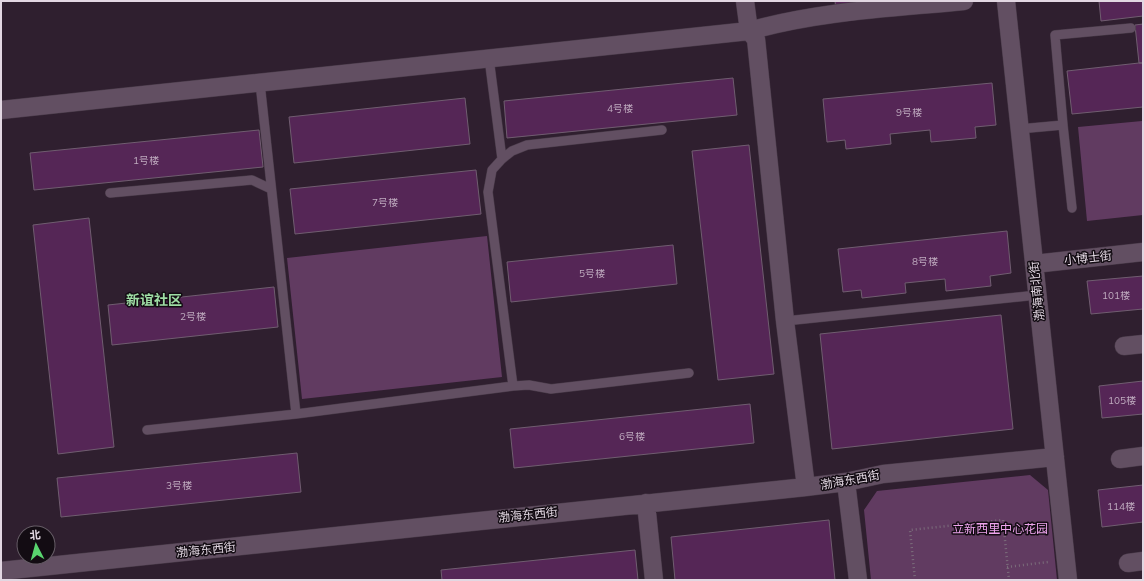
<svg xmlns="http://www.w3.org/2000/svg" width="1144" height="581" font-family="Mulish,'Noto Sans SC',sans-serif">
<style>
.green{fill:#613b61}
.building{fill:#552656;stroke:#705d70}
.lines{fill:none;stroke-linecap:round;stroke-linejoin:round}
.service-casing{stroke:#483a48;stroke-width:10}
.minor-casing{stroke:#483a48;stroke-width:19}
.path{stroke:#7b6d7b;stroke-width:2.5;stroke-dasharray:1 3;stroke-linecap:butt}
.service{stroke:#624f62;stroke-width:9}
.minor{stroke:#624f62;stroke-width:18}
.labels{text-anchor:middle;stroke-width:3;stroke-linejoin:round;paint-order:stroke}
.number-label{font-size:10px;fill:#bfabbf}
.street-label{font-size:12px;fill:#e2d7e2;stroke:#130c13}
.park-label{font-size:12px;fill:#eea4ed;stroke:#130c13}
.quarter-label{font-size:14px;font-weight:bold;fill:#9edca4;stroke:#130c13}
</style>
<rect width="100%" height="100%" fill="#2f1f2f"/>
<path class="green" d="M1142,121L1143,132V215L1087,221L1078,127Z
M487,236L502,377L302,399L287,258Z
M1030,475L1048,490L1057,580H871L864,510L877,491Z"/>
<path class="building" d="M835,1H880L836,10Z
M1099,1H1143V16L1101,21Z
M1143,24V63H1139L1135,25Z
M1139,63H1143V107L1072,114L1067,71Z
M733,78L737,115L507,138L504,101Z
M992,83L996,125L975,127L976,138L931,142L930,130L890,134L891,144L846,149L845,140L827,142L823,99Z
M465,98L470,144L294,163L289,117Z
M259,130L263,167L34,190L30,153Z
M749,145L774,374L718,380L692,151Z
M476,170L481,214L295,234L290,189Z
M89,218L114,447L58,454L33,225Z
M1007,231L1011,273L990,276L991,286L946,291L945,279L905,283L906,293L862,298L861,290L843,292L838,249Z
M673,245L677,284L511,302L507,262Z
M1143,276V309L1091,314L1087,281Z
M274,287L278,327L112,345L108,305Z
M1001,315L1013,429L832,449L820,334Z
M1143,381V414L1102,418L1099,386Z
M750,404L754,443L514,468L510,429Z
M297,453L301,492L61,517L57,478Z
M1143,485V522L1102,527L1098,490Z
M829,520L835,580H675L671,537Z
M635,550L638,580H442L441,570Z"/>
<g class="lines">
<g class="service-casing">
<path id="service" d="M260,83L296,414
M1063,125L1072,208
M1019,129L1063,125L1055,35L1131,28
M502,159L512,151L527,145L662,130
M110,193L252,180L271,189
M785,321L1037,295
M513,386L529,385L551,389L689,373
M147,430L296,414L513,386L488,192L492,170L502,159L489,58"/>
</g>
<g class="minor-casing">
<path id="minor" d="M745,1L749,31L756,39L785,321L806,487
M1006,1L1068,580
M1,110L749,31C818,11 893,8 964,1
M1034,264L1143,252
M1124,346L1143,344
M1120,459L1143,456
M846,482L858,580
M646,503L654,580
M1128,563L1143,561
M1,571L806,487L846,482L883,474L1055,457"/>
</g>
<path class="path" d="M1007,567L1048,562
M915,580L910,530L1003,520L1009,580"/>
<use href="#service" class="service"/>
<use href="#minor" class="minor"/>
</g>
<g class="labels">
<g class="number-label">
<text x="620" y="112">4号楼</text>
<text x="909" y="116">9号楼</text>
<text x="146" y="164">1号楼</text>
<text x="385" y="206">7号楼</text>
<text x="925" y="265">8号楼</text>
<text x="592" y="277">5号楼</text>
<text x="1116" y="299">101楼</text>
<text x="193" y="320">2号楼</text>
<text x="1122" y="404">105楼</text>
<text x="632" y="440">6号楼</text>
<text x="179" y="489">3号楼</text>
<text x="1121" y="510">114楼</text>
</g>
<g class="street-label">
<text transform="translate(1088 258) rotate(-6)" y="4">小博士街</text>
<text transform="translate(1037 291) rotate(-96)" y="4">渤海南北街</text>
<text transform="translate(850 480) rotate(-10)" y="4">渤海东西街</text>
<text transform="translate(528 515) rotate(-6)" y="4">渤海东西街</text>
<text transform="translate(206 550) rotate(-6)" y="4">渤海东西街</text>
</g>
<g class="park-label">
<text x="1000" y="533">立新西里中心花园</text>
</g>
<g class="quarter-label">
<text x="154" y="305">新谊社区</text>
</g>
</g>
<rect width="1144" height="581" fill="none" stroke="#e2d7e2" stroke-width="4"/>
<g transform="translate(36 545) rotate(354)"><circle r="19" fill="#130c13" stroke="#665d66"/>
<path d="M0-3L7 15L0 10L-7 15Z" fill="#59d56f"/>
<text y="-6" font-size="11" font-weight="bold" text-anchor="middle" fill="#e2d7e2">北</text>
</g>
</svg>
